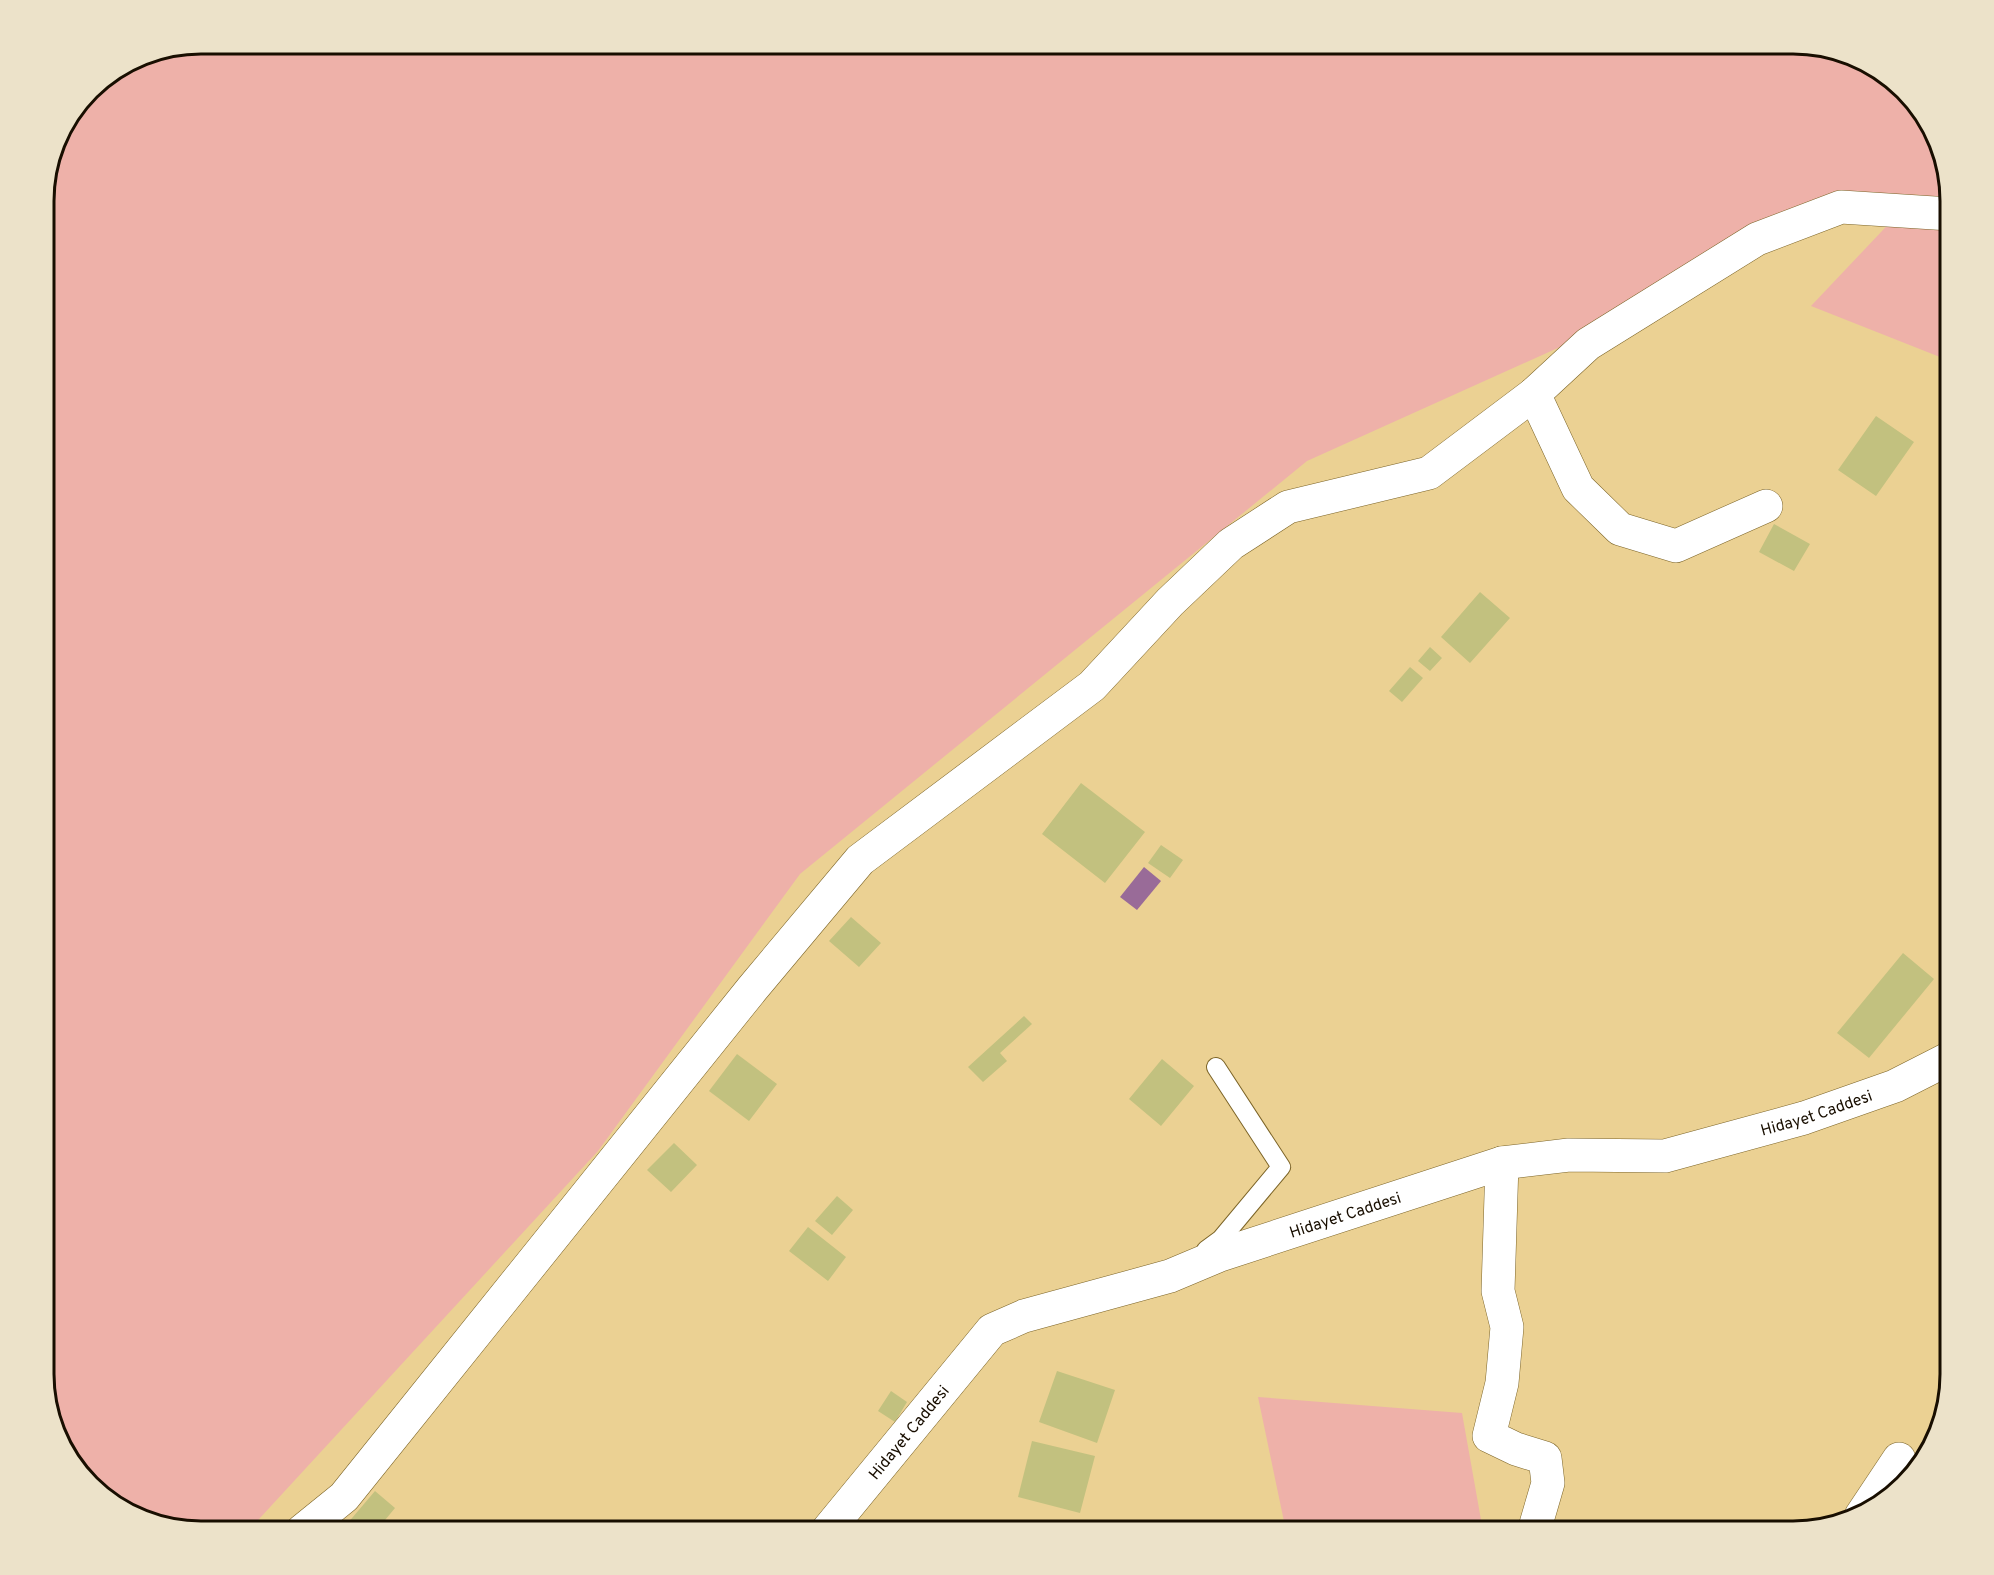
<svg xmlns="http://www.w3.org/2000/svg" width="1994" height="1575" font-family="Overpass,sans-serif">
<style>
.green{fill:#eeb1a9}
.water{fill:#996b98}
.building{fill:#c2c17f}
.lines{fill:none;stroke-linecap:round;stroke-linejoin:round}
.service-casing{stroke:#7c6427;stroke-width:20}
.minor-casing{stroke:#7c6427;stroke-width:34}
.service{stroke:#fff;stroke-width:18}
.minor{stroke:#fff;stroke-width:33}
.labels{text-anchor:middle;stroke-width:6;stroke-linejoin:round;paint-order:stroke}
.street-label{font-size:16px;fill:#180e00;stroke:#fef4db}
.rim{fill:none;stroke:#180e00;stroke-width:3}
</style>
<rect width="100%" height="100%" fill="#ebd193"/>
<path class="green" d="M201,44H1794L1844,52L1897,82L1934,131L1950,201V361L1811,306L1917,194L1752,253L1580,338L1307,461L800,874L598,1151L248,1531H200L141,1520L97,1493L60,1444L44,1384V190L60,131L97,83L141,55Z
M1258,1397L1462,1413L1483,1531H1286Z"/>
<path class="water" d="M1144,867L1161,881L1137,910L1120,897Z"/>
<path class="building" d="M1876,416L1914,442L1876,496L1838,470Z
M1774,524L1810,544L1794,571L1759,552Z
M1480,592L1510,618L1470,663L1441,637Z
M1430,647L1442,658L1430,671L1418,661Z
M1410,667L1423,678L1402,702L1389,691Z
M1081,783L1145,832L1105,883L1042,834Z
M1161,845L1183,860L1170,878L1148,863Z
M851,917L881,943L859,967L829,941Z
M1903,953L1934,979L1869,1058L1837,1033Z
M1024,1016L1032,1024L1000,1053L1007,1061L983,1082L968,1067Z
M737,1054L777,1084L749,1121L709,1091Z
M1162,1059L1194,1086L1161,1126L1129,1099Z
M674,1143L697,1165L671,1192L647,1170Z
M837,1196L853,1210L832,1235L815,1221Z
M808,1227L846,1257L828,1281L789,1251Z
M1057,1371L1115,1390L1097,1443L1039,1422Z
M891,1391L907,1402L895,1422L878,1411Z
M1032,1441L1095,1456L1080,1513L1018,1497Z
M375,1491L395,1508L376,1531H341Z"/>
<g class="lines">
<g class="service-casing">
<path id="service" d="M1206,1250L1221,1239L1281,1167L1216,1067"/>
</g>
<g class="minor-casing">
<g id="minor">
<path d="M1534,394L1578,488L1620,529L1676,546L1766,506"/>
<path d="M1502,1163L1498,1291L1507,1327L1502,1383L1489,1436L1516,1449L1545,1458L1548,1483L1534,1531"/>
<path d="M1861,1516L1899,1459"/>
<path d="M302,1531L344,1497L752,989L860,860L1092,686L1170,602L1231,544L1288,507L1429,473L1534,394L1588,344L1757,239L1841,207L1950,214"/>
<path id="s1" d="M827,1531L992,1330L1024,1316L1170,1276L1220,1255L1502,1163L1569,1155L1665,1156L1804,1118L1895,1086L1950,1058"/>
</g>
</g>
<use href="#service" class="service"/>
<use href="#minor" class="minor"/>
</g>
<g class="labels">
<g class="street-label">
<text dy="6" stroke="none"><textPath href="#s1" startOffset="1118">Hidayet Caddesi</textPath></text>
<text dy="6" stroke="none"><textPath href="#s1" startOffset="632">Hidayet Caddesi</textPath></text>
<text dy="6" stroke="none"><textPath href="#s1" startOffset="128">Hidayet Caddesi</textPath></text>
</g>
</g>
<path d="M0 0H1994V1575H0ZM201 54H1793A147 147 0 0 1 1940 201V1374A147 147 0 0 1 1793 1521H201A147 147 0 0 1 54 1374V201A147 147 0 0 1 201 54Z" fill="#ece2c9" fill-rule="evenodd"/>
<path class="rim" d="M201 54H1793A147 147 0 0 1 1940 201V1374A147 147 0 0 1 1793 1521H201A147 147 0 0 1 54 1374V201A147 147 0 0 1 201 54Z"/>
</svg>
